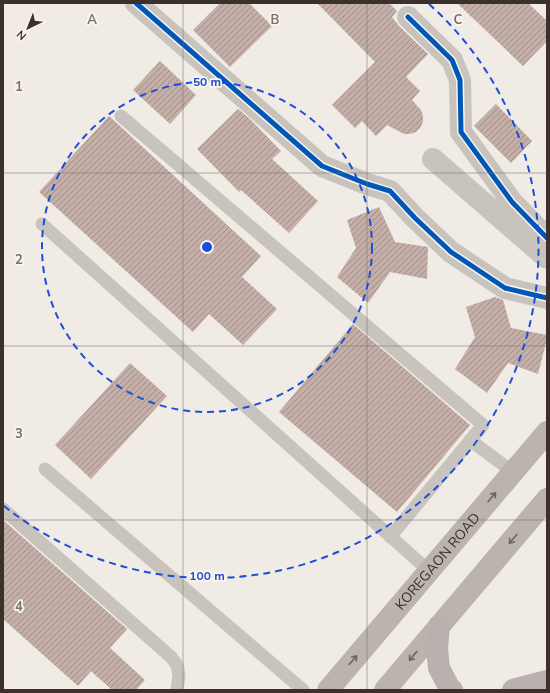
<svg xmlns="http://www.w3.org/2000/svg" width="550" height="693" font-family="'Nunito Sans',sans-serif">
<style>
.building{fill:url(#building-hatch)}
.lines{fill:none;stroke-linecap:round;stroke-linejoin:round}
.service{stroke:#c9c3be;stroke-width:13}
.minor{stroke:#c9c3be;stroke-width:22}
.secondary{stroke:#bab3ae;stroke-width:22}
.primary{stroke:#b8b1ad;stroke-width:22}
.cycleway-casing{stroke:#fbf5ee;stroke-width:8}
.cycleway{stroke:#0057b8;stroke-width:5}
.oneway{stroke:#6e645f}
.grid{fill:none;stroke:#7a716c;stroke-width:1;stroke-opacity:0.55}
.ring{fill:none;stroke:#1d4ed8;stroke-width:2;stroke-dasharray:7 5}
.labels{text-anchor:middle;stroke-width:3.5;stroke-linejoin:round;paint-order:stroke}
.street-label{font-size:14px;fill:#3b302b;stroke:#fbf5ee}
.grid-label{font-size:13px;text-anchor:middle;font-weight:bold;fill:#7a716c;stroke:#fbf5ee;stroke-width:3.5;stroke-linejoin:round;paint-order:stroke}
.centre{fill:#1d4ed8;stroke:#fbf5ee;stroke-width:2}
.ring-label{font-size:12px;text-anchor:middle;font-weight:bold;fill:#1d4ed8;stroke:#fbf5ee;stroke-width:3.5;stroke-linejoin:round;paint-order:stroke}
</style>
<defs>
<pattern id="building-hatch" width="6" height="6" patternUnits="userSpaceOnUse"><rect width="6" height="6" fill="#c3afa7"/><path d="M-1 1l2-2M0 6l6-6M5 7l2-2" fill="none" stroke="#a08f88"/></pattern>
</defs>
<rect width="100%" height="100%" fill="#f0ebe5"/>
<path class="building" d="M220,3H249L272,26L230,67L193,30Z
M317,3H389L397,11L392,17L399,26L428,54L406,77L420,91L412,100L421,110L423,116V122L420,128L416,132L410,134H404L387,125L376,136L362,121L355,128L332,105L375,62Z
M457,3H528L547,21V41L523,66Z
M160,61L196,95L170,124L133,90Z
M496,104L532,141L511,163L474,126Z
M238,109L249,118L281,151L272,159L318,201L289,233L241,190L239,192L197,149Z
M109,116L261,256L242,277L277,309L243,345L209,314L193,332L39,192Z
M379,207L395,242L428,247L427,279L390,272L368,303L337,277L356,248L347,220Z
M495,297L503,300L511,328L547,335V339L538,374L508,363L487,393L455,369L475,337L466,307Z
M353,324L470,425L397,512L279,412Z
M130,363L167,396L91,479L55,445Z
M3,520L127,629L110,648L145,680L136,690H112L91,671L78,686L3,619Z"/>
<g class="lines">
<path class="service" d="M121,116L483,425L390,537
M42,224L429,571
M470,440L513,472
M45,469L303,690
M3,509L171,657L177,665L179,675L177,690"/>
<path class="minor" d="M136,3L322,166L367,184L390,191L415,218L451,252L505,288L547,298
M408,17L452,60L460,80L461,132L512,202L547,238
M433,159L547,258"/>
<g class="secondary">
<path id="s1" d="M328,690L547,432"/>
<path d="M385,690L547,499"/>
</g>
<path class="primary" d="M439,626L437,648L439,668L449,687L452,690
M513,690L547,681"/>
<g class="cycleway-casing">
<path id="cycleway" d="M136,3L322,166L367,184L390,191L415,218L451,252L505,288L547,298
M408,17L452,60L460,80L461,132L512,202L547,238"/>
</g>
<use href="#cycleway" class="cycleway"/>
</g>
<defs><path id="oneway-shaft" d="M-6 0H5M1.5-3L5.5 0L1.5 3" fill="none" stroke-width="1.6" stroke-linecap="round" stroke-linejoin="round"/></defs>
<g class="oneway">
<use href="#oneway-shaft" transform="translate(492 497) rotate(-50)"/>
<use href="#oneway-shaft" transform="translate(513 539) rotate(130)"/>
<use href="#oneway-shaft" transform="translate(413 656) rotate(130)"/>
<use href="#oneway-shaft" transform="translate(353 660) rotate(-50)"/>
</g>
<path class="grid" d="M183,3V690M367,3V690M3,173H547M3,346H547M3,520H547"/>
<g class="ring">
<circle cx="207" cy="247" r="165"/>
<path d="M429 4A329 329 0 0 1 4 506"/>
</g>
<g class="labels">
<g class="street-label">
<text dy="5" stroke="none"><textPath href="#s1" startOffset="169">KOREGAON ROAD</textPath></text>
</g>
</g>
<g class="grid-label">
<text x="92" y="24">A</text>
<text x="275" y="24">B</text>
<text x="458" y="24">C</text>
<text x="19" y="91">1</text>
<text x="19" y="264">2</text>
<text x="19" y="438">3</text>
<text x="19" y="611">4</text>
</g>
<circle cx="207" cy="247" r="6" class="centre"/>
<g class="ring-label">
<text x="207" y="86">50 m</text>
<text x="207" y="580">100 m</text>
</g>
<rect width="550" height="693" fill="none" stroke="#3b302b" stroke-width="8"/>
<g transform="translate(28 28) rotate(223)" stroke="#fbf5ee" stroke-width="3" paint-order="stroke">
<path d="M0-3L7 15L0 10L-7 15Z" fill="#3b302b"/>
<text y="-6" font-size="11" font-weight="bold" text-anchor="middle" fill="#3b302b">N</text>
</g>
</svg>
